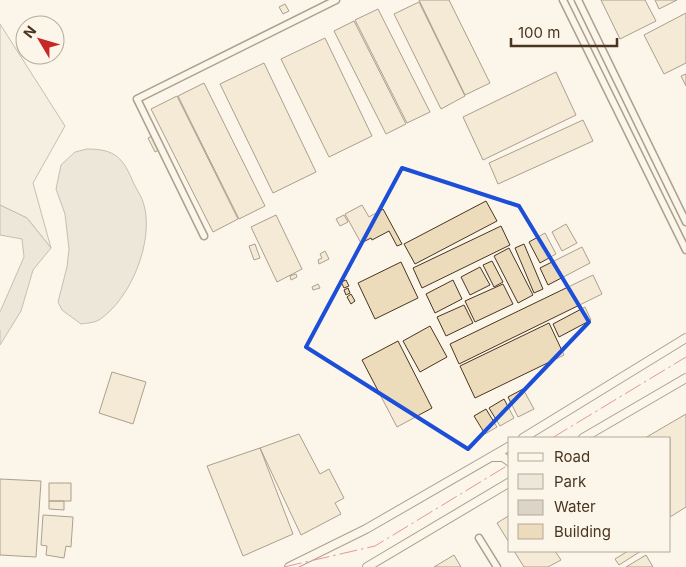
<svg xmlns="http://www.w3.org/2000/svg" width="686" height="567" font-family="Inter,sans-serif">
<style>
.green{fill:#ede6d9;stroke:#887966}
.water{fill:#dcd4c6;stroke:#887966}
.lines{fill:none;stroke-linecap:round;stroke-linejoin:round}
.river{stroke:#dcd4c6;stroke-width:12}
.building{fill:#ecdcbc;stroke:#4a3520}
.minor-casing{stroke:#4a3520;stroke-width:9}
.tertiary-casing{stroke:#4a3520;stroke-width:10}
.minor{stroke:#fbf6e9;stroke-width:6}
.tertiary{stroke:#fbf6e9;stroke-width:8}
.power{stroke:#c62828;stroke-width:1;stroke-dasharray:18 4 2.5 4;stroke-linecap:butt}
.marked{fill:none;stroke:#1d4ed8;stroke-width:4;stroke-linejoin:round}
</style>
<rect width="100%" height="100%" fill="#fbf6e9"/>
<path class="green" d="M0,24L65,126L33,183L51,248L27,218L0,205Z"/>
<path class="water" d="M87,149C116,149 123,158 134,184C137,190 142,197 144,205C154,241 131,299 99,320C94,323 86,323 81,324L62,310L58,302L67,267L69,249L65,214L56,189L61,165L75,152Z
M0,205L27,218L51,248L33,270L21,311L0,345V312L24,257L22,239L0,235Z"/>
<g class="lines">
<path class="river" d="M0,324L20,291L24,277"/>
</g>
<path class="building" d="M419,0H449L490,83L465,95Z
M601,0H645L656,21L620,39Z
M655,0H677L659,9Z
M419,2L465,96L441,109L394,14Z
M285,4L289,11L283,14L279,7Z
M378,9L430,112L407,123L355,20Z
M686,13V63L664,74L644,35Z
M354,21L406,124L386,134L334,31Z
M325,38L372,136L329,157L281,59Z
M264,63L316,172L273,193L220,84Z
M556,72L576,115L483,160L463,117Z
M686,74V86L681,76Z
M204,83L265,206L239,219L178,96Z
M177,96L238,219L213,232L151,109Z
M583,120L593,141L498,184L489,163Z
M152,136L159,150L155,152L148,138Z
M486,201L497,221L415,264L404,244Z
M362,205L369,217L383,209L402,244L397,246L389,231L372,240L371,238L361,243L345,214Z
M276,215L302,269L277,282L251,227Z
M344,215L348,222L340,226L336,219Z
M566,224L577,243L562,251L552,232Z
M501,226L510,245L422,288L413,268Z
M545,233L556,254L540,263L529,242Z
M255,244L260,258L254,260L249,246Z
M524,244L543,289L534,293L515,248Z
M582,247L590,263L548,285L540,268Z
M509,248L533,295L518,303L494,256Z
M325,251L329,259L319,264L318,260L322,258L320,254Z
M492,261L503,282L494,287L483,265Z
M401,262L418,298L375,319L358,283Z
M480,267L490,285L470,295L461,277Z
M296,274L297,277L291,280L290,276Z
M593,275L602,294L459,364L450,344Z
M346,280L349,286L344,288L341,282Z
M453,280L462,299L435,313L426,294Z
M318,284L320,288L313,290L312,287Z
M503,284L513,304L475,322L465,301Z
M348,288L350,293L346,295L344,290Z
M351,294L355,301L351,304L347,297Z
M464,305L473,323L446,336L437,317Z
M585,307L591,320L559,337L553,324Z
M549,323L564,355L475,398L460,366Z
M430,326L447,357L420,372L403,341Z
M398,341L432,408L397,427L362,360Z
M112,372L146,382L133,424L99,413Z
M523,389L534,409L518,417L508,397Z
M504,399L514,418L500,426L489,408Z
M486,409L497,427L485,434L474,416Z
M686,414V507L670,517V438H645Z
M299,434L320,474L329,469L344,498L335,503L341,514L301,535L260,448Z
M260,448L293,534L243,556L207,466Z
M0,479L41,481L36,557L0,555Z
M49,483H71V501H49Z
M49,501H64V510L49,509Z
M43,515L73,517L71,547L66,546L64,558L46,555L47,546L41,545Z
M510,515V544L497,523Z
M514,551H555L561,560L548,567H524Z
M628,551H641L619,565L615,559Z
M454,555L461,567H434Z
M646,555L653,567H626Z"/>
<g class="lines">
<g class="minor-casing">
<path id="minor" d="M563,0L686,250
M578,0L686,222
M204,236L137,99L336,0
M479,538L497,567"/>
</g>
<g class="tertiary-casing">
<path id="tertiary" d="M523,438L686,338
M583,438L686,378
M492,457H503L510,462
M289,567L366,529L510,446
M367,567L510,482"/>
</g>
<use href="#minor" class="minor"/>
<use href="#tertiary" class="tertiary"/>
<path class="power" d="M552,438L686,357
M284,567L375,546L510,464"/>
</g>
<path d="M0 0H686V567H0ZM402,168L519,206L589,322L468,449L306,347Z" fill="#fbf6e9" fill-opacity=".55" fill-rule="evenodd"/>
<path class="marked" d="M402,168L519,206L589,322L468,449L306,347Z"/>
<rect x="508" y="437" width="162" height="115" fill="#fbf6e9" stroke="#b4a999"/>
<rect x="518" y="453" width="25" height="8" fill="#fbf6e9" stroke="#b4a999"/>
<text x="554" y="462" font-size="15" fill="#4a3520">Road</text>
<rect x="518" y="474" width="25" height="15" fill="#ede6d9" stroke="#b4a999"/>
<text x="554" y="487" font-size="15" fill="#4a3520">Park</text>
<rect x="518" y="500" width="25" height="15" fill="#dcd4c6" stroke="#b4a999"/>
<text x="554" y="512" font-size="15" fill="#4a3520">Water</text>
<rect x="518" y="524" width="25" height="15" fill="#ecdcbc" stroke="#b4a999"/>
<text x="554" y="537" font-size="15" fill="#4a3520">Building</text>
<g transform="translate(40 40) rotate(308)"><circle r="24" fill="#fbf6e9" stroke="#b4a999"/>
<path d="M0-4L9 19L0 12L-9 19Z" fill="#c62828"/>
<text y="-8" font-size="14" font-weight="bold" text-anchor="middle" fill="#4a3520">N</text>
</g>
<path d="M511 38v8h106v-8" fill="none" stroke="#4a3520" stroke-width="2.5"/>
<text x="518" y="38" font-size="15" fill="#4a3520" stroke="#fbf6e9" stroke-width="4" paint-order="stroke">100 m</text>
</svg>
